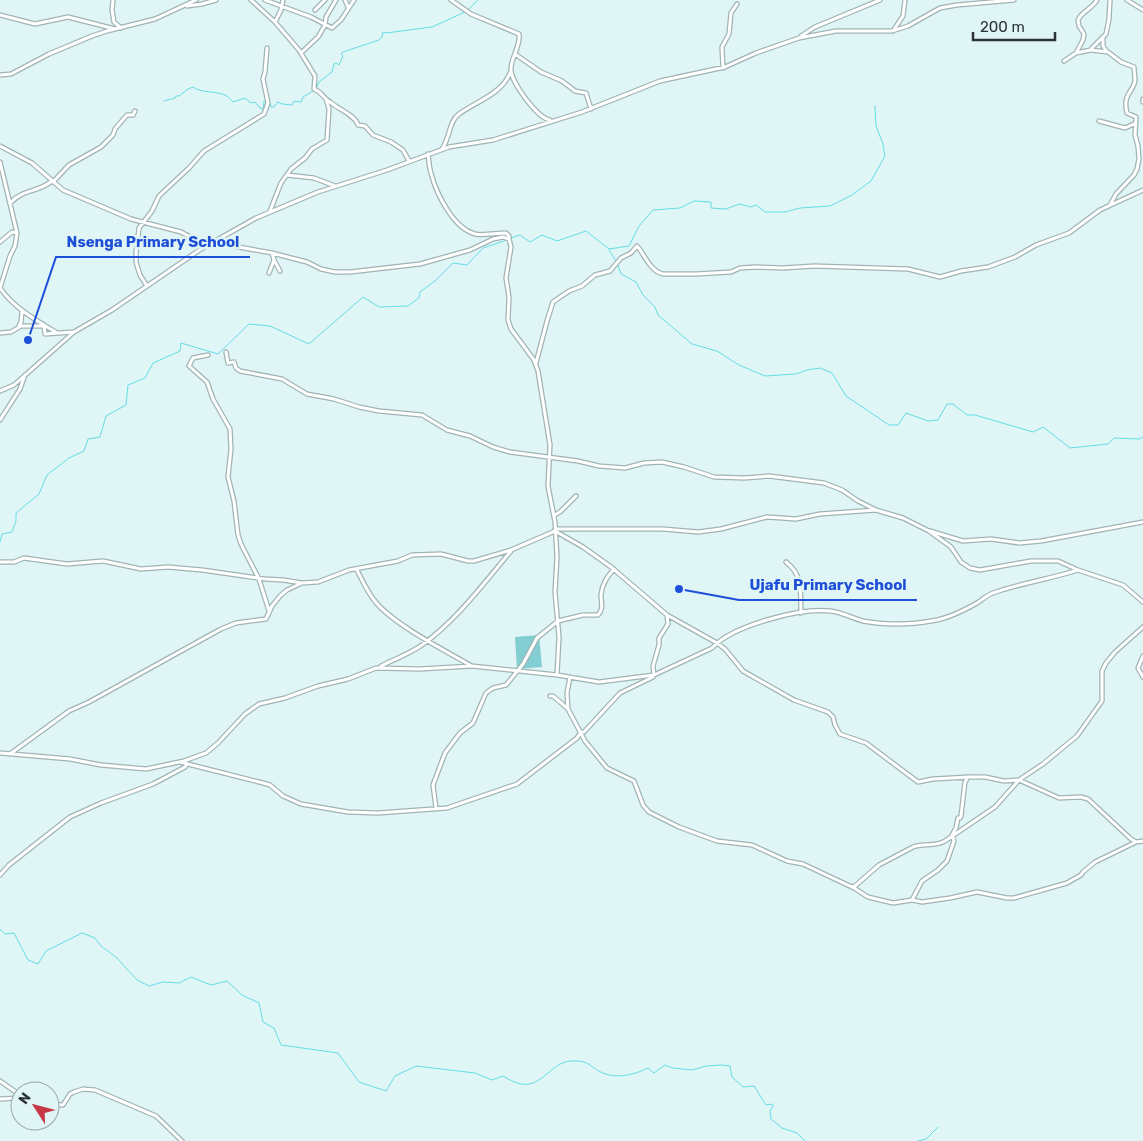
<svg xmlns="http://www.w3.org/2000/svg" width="1143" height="1141" font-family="Rubik,sans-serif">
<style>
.green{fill:#82ced2}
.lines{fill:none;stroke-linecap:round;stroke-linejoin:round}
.stream{stroke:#63dde4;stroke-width:1}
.minor-casing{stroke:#a0b4b5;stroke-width:5.5}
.minor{stroke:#fff;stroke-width:3}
.leader{fill:none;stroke:#1d4ed8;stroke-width:2}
.callout-dot{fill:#1d4ed8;stroke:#e0f5f6;stroke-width:2}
.callout-label{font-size:15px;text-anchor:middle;font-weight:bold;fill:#1d4ed8;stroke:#e0f5f6;stroke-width:5;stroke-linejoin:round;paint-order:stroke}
</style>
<rect width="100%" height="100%" fill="#e0f5f6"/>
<path class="green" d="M539,635L542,667L517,669L515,637Z"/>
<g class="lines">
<path class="stream" d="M468,10L478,0
M164,101L175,98L176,96H179L188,89L193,87C203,94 216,90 227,96C229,98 231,100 233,102L245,98L251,103L255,102L260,108L263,109L264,101L266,102
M270,103L271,107H274L278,102L282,104L292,105L294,101L301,102L303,97L316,89L319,82L332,72L334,64L336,63L339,65L343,56L341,54L343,52L379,40L382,37L383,32L386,33L432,27L465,12
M511,238L520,235L530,242L542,235L557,241L586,231L609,249L629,246L639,226L653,210L680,208L694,201L711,202V208L726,209L739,204L751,207L756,205L765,212H785L800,208L830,206L852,195L871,181L885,156L883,144L876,126L875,106
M609,250L616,261
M618,265L621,274L636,282L643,295L655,307L658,315L692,344L717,351L739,365L765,376L796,374L807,370L820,368L832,373L846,396L889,425H898L906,413L928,421L938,420L947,404H953L967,415H975L1033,432L1043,427L1070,448L1108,444L1114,438L1139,439L1143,437
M0,542L2,534L12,532L16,521V513L39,494L47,475L69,458L84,451L88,439L100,437L106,416L126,405L128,385L145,378L153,363L180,351L181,343L218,354L249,324L270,326L309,344L363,297L379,307L408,306L419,298L420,292L435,281L453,263L467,265L483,248L507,240
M0,929L5,934L14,933L28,960L38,964L46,951L82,933L95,938L101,946L117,958L137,980L149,986L163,982L179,983L191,977L211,985L227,981L242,995L259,1003L263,1022L274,1028L281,1045L338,1053L359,1082L386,1091L395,1076L416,1066L475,1073L492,1080L503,1076C508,1079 515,1083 521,1084C542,1088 551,1062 571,1061C590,1060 589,1067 603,1073C617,1079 634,1075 648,1068L654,1073L665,1065L673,1068L692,1070L706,1066L722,1065L730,1066L732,1077L743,1087L754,1086L766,1105L772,1104L773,1106L770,1111L771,1119L782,1128L797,1133L805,1141
M918,1141L926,1139L938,1127"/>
<g class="minor-casing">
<path id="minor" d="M113,0L112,10L114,22L121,28
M251,0L275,22L299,50L315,76L314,89C322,92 323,98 330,102C338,109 355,115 358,125L365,126L373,135L391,142L403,150L409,161
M265,0L311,17L332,28L341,20L354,0
M345,0L348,7
M451,0L471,14L519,34C521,46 511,57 511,69C510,81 538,119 550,120
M1127,0L1143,10
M187,6L202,4L216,0
M315,10L325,0
M0,15L35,24L68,17L115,29
M275,22L281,10L283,0
M893,31L903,16L905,0
M801,36L815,27L880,0
M1103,38V46L1107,52
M1091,49L1106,34L1109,19L1110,0
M301,53L318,37L325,25L326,17L336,0
M1076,53L1083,40L1084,34L1079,26L1078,20C1082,11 1092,9 1097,0
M515,54L541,72L562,81L575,91L586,93L591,109
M1064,61L1076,53L1091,50L1108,52L1121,62L1134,67C1134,72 1135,76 1135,80C1134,92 1122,93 1127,113L1136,117L1135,135L1138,146L1139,159L1137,169L1134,175L1116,194L1110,205
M723,68L722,47L729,34L731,13L737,4
M0,75L11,74L49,54L92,36L107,31L155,19L196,0
M1143,99V102
M1099,121L1125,128L1136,123
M0,146L32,163L63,190L131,219L181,232L200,242L216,243L272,253L307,262L321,269L335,272H350L420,264L470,250L493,239L503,237L509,239L511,247L506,278L509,297L508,320L511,329L534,360L538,371L550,445L548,486L555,522L557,557L555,592L559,637L557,675
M442,149C450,138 449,121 459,114C475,102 502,94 510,73
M428,154C429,160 429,167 431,173C436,193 453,228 475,234C484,236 496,233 506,233L509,236V239
M0,162L17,233L15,246L10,256L0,288C15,309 36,320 57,333
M287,175L314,178L335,186
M53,182L69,165L101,147L113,135L115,129L127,115H133L135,111
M10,203C25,188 37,193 52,181
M270,211L281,183L291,169L305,158L312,149L327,140L329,109L326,99
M0,242L12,232L17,233
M274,260L280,271
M269,273L274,260L272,253
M147,286L140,275L136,262V252L139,228L152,211L159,196L189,168L204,151L264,114L268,103L263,79L265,72L267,48
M19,326L21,322L22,311
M0,333L11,332L21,326H44L45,334L73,332
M226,352L228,363L234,362L236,368L240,371L282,379L307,394L334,399L359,407L379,411L422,415L447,430L470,436L493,447L510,452L578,461L599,466L625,468L644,463L662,462L684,467L714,477L744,478L769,476L824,483L842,490L858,501L876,510
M208,355L193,358L189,366L207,382L213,399L230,429L231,449L228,477L234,501L238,535L241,544L259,579L269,611
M536,363L547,321L553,302L569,291L582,286L595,275L610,271L621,258L631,253L637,246C645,255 650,271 663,274H696L731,272L740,268L756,267L783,268L814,266L908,269L940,277L961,271L988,267L1015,257L1036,245L1069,233L1100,210L1143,190
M0,391L14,385L74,332L112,310L201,249L256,218L318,192L387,170L449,147L493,140L582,112L660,81L725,67L756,53L799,38L836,31H892L908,26L940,8L957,5L1014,0
M0,420L20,389L25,375
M555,515L561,511L576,496
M555,529H663L698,532L721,529L767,517L796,519L820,514L876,510L903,518L929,531L951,547L961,562L970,568L980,570L1031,561H1058L1078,570L1123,585L1143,602
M930,531L963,541L991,539L1019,543L1041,541L1143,522
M0,562H14L24,558L67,564L103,561L141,569L168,567L202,570L265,579L283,580L302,583
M786,562C804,576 800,592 801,613
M357,570C362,580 367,591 374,600C391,623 444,650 470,665
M1143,656L1138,668L1143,677
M381,666C395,659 409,654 422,645C457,620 484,583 511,551
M654,675L653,666L659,645V638L668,624L667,615
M570,677L567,693L568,709L585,741L607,768L634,781L643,805L649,812L679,827L717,841L752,845L787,861L803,864L854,888L868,897L893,903L912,900L922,902L950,898L977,892L1007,898H1014L1067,883L1081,875L1083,872L1095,862L1136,842L1143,841
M550,696H553L567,708
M0,753L70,759L101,765L146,769L184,761L206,753L218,743L245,714L259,704L285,698L318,686L348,679L376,668L420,669L472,666L557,675L599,682L654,675L712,648C733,625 800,608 830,611C842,612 851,618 863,621C883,625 911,625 931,621C947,619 963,611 977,603C982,600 987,595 993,593C1021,583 1050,579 1078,570
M10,754L69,711L89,702L221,629L236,623L266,619L272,606L280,596L287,590L302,583L318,582L349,570L398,561L412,555L441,554L468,561H474L511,550L555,531L583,547L611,567L667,615L717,643L725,649L743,671L794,700L828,712L833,717L835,725L840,734L866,743L918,782L933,779L969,777H985L1004,781L1019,780L1059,798L1081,797L1088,799L1131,839L1136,842
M180,762L263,783L270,785L283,796L301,804L348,812L378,813L447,808L517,784L577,738L581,732H584L620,693L653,677
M436,808L433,785L445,753L460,733L473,723L486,693L493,688L506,685L523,664L537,638L558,621L583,615H598C604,608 601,604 601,595C602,584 607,577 614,569
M0,875L9,865L70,817L101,803L153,784L185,767L187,764
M851,887L855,886L879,865L913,847C924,843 935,847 945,841L995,807L1019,780L1043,764L1077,736L1102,701V671L1106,663L1115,652L1143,627
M912,900L922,881L938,870L947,861L954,841L952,835L956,828L958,818H960L961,816L965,782L968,777
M0,1081L20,1095
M0,1099L20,1098
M50,1104L63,1105L70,1094L74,1092L83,1089L95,1090L156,1116L182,1141"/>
</g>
<use href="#minor" class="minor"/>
</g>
<path class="leader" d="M28 340L56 257H250M679 589L739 600H917"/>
<g class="callout-dot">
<circle cx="28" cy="340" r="5"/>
<circle cx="679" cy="589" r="5"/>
</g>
<g class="callout-label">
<text x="153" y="247">Nsenga Primary School</text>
<text x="828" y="590">Ujafu Primary School</text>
</g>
<g transform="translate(35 1106) rotate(306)"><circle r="24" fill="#e0f5f6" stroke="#98a8a9"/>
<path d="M0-4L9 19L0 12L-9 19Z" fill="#c73745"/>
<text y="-8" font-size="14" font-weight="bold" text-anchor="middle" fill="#2d3435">N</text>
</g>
<path d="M973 32v8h82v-8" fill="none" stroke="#2d3435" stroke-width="2.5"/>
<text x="980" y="32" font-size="15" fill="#2d3435" stroke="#e0f5f6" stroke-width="4" paint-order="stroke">200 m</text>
</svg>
